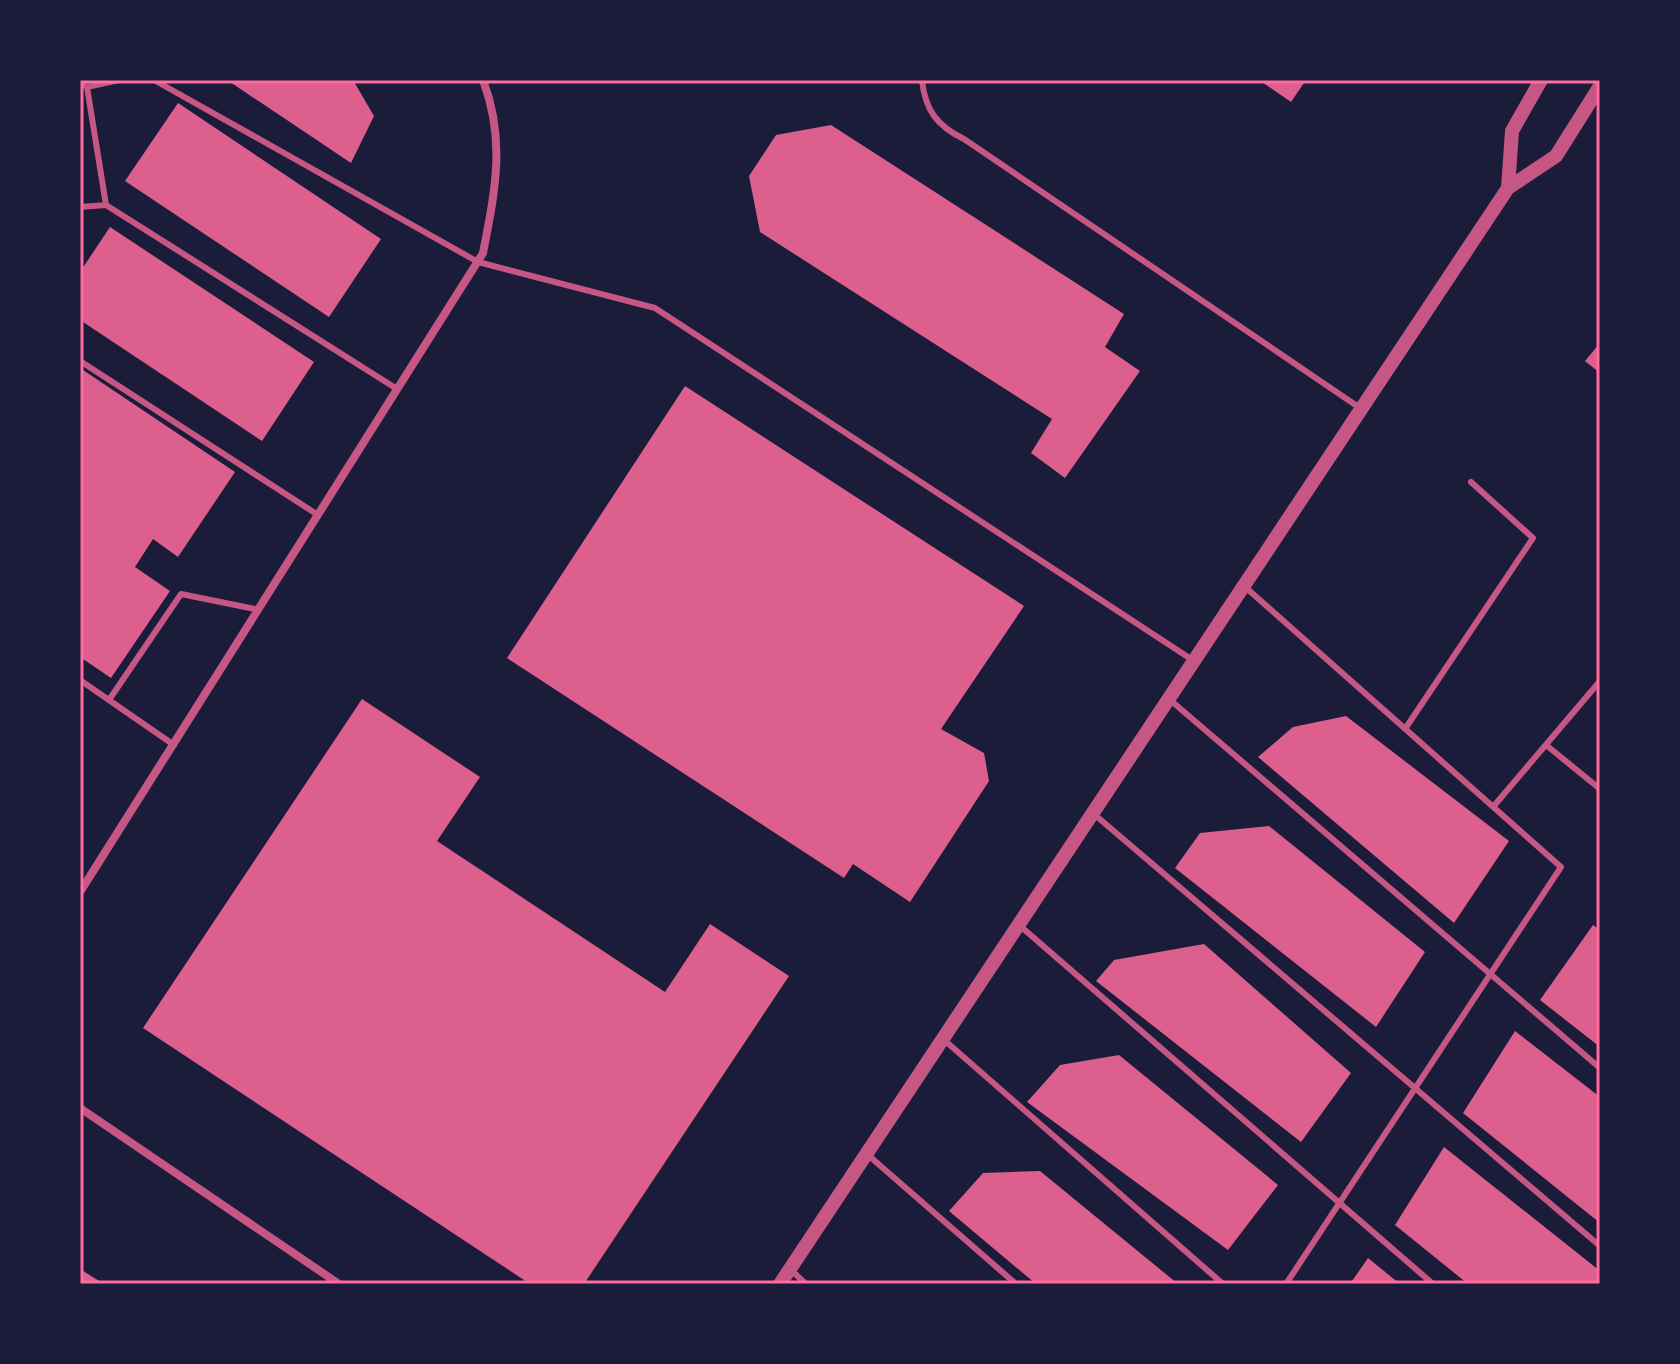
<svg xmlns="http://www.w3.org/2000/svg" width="1680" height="1364" font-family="'PT Sans Narrow',sans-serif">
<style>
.building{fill:#dd5f8e}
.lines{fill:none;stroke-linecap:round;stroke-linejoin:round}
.service{stroke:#c65784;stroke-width:6}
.minor{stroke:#c65784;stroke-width:8}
.tertiary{stroke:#c65784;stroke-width:14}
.neatline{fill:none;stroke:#ff6b9d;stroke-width:3}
</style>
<rect width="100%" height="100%" fill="#1b1b3a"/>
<path class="building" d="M227,80H353L374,116L351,163Z
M1259,80H1306L1291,102Z
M178,103L381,239L329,317L125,181Z
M831,125L1124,314L1105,347L1140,371L1065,478L1031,453L1052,419L760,232L749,176L776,135Z
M110,227L314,362L262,441L80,320V272Z
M1600,343V373L1585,361Z
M80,368L235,472L178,557L153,539L135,567L170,591L111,678L80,657Z
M685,386L1024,606L941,729L984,753L989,781L910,902L853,864L844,878L507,658Z
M362,699L480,777L437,841L665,992L710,924L789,976L584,1284H530L143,1028Z
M1346,716L1509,841L1454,923L1258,757L1293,727Z
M1269,826L1425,952L1376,1027L1175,868L1200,833Z
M1593,925L1600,930V1047L1540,1000Z
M1204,944L1351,1073L1301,1142L1096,981L1114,960Z
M1515,1031L1600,1097V1223L1463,1113Z
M1119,1055L1278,1185L1228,1250L1027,1102L1060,1065Z
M1444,1147L1600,1271V1284H1468L1395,1225Z
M1040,1171L1178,1284H1036L949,1211L983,1173Z
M1368,1258L1400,1284H1350Z
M80,1269L104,1284H80Z"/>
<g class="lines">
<path class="service" d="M154,80L478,262L655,308L1194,661
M922,80C925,110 937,126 964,139L1360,408
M80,83L87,87L119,80
M87,87L106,205L397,389
M80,207L106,205
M80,361L318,515
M1244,586L1561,867L1286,1284
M80,680L174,745
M1169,699L1600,1068
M109,700L181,594L255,609
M1405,729L1533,538L1471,482
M1546,745L1600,789
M1493,807L1600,681
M1095,815L1600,1246
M1019,925L1433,1284
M943,1039L1223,1284
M868,1155L1016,1284
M791,1270L806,1284"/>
<path class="minor" d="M80,892L483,253C495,191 506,141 483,80
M80,1108L339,1284"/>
<path class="tertiary" d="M1508,188L1512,131L1541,80
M780,1284L1508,188L1556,156L1600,86"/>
</g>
<rect width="1680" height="1364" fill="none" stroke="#1b1b3a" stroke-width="164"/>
<rect x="82" y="82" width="1516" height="1200" class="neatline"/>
</svg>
